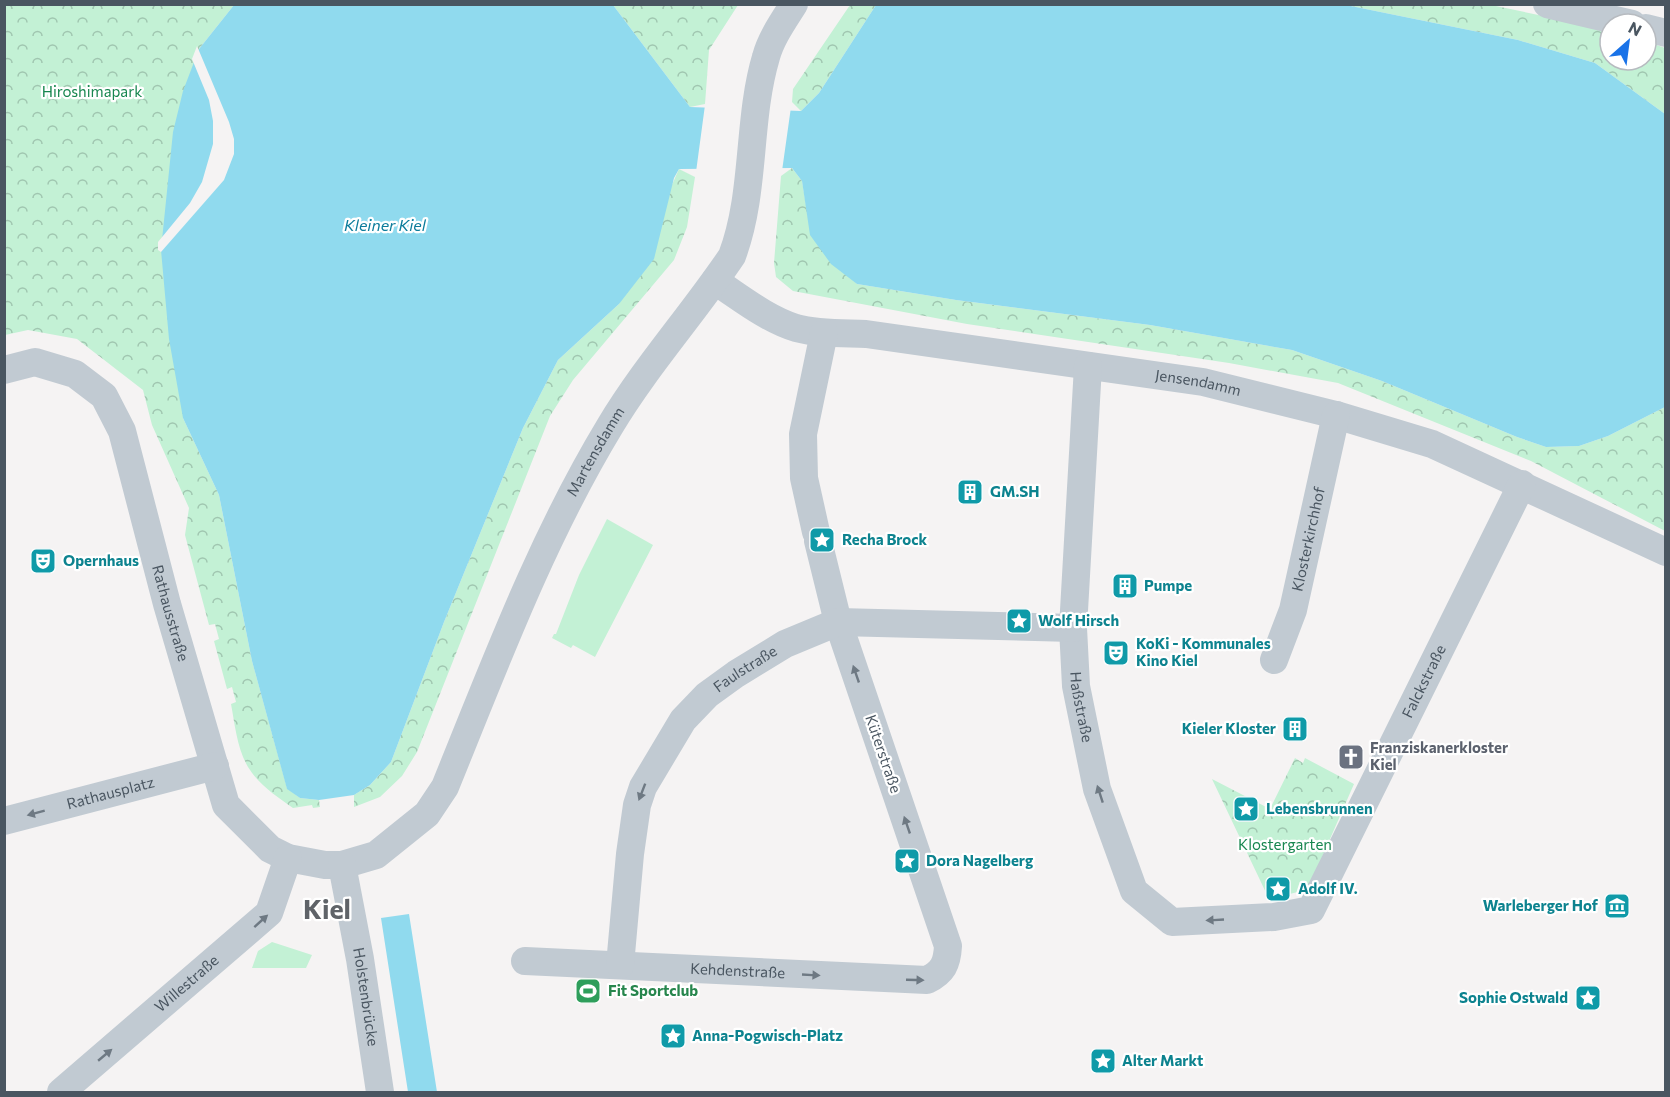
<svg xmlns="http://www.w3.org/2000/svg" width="1670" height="1097" font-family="Commissioner,sans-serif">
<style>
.green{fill:#c3f1d5}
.forest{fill:url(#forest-crowns)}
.water{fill:#90daee}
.pier{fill:#f5f3f3}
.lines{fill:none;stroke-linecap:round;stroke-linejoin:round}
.minor{stroke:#c1cad2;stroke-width:28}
.oneway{fill:#6e7983}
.labels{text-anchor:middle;stroke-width:4.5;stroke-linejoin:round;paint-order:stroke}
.park-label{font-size:15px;fill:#17864f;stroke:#fff}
.street-label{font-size:15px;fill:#4a5661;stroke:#fff}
.culture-label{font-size:15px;font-weight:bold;fill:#0d838f;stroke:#fff;text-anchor:start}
.worship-label{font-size:15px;font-weight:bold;fill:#5b616d;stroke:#fff;text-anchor:start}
.leisure-label{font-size:15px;font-weight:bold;fill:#27864d;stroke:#fff;text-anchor:start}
.water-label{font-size:16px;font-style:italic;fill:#0c7c9b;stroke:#fff}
.town-label{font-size:27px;font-weight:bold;fill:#5f6368;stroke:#fff}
</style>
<defs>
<pattern id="forest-crowns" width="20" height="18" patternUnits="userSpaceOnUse" patternTransform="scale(1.5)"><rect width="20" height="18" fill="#c3f1d5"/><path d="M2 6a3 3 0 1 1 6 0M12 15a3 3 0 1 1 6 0" fill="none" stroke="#a0c6b0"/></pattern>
</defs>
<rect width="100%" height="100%" fill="#f5f3f3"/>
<path class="green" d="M607,519L653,545L595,657L573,645L571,648L552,638L554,634H556L579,575Z
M272,942L312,955L306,968H252L258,951Z"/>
<path class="forest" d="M4,5H234L199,49L183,418L219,495L252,661L287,788L300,798L319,800L320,807L313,808L312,805L293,808C277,797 258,784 248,767C237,748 235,725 231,704L236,702L232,687L227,689L214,641L219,639L215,624L209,625L185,535L189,508L152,425L143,390L77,339L28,330L5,335Z
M613,5H738L709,50L705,104L690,107Z
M850,5H876L819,93L801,111L792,102L793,89Z
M1346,5H1491L1610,30V60H1646V41L1665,48V114L1595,63L1518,40Z
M792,168L802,181L811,235L857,284L956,300L1150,325L1292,350L1382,381L1517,437L1546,447L1579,446L1608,436L1665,407V531L1531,461L1338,383L1229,363L967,324L793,291L776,277L774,263L781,176Z
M679,169L695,177L687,227L674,260L573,380L550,416L417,752L402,776L380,797L354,807V795L370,785L391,762L444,622L523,428L558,360L619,304Z
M1295,758L1303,763L1305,758L1354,784L1312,880L1302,891L1269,899L1212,779L1270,809Z"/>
<path class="water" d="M234,5H613L690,107L801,111L819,93L876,5H1346L1518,40L1595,63L1665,114V407L1608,436L1579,446L1546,447L1517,437L1382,381L1292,350L1150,325L956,300L857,284L831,264L810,235L802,181L792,168L679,169L674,178L654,259L619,304L558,360L523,428L444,622L391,762L370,785L354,795L319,800L300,798L287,789L252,661L219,495L183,418L169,339L161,250L173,132L183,91L199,49Z
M409,914L437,1092H408L381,918Z"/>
<path class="pier" d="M197,46L229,122L234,139V154L224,180L161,252L158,250V242L190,203L202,182L213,144V121L209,100L192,59Z
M705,105L791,107L782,171L696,172Z"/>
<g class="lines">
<g class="minor">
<path d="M1547,4L1632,24"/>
<path d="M1646,28L1666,33"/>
<path id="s1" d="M715,281C741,298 767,319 796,328C819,334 843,333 866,334L1203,382L1336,415L1432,444L1666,552"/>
<path id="s2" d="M1088,366L1073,628L1076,686L1097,789L1134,891L1172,922L1274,917L1311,910L1522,484"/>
<path id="s3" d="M4,370L35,362L75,374L104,396L122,431L167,604L226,805L270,849L288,858L325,865H342L376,855L427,814L445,787C495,664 541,540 610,426C646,366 693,314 732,256C756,192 747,121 766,57C771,38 784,20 794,4"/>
<path d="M816,532L804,478L803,434L824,333"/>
<path id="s4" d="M1274,660L1293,610L1336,415"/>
<path id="s5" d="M4,821L215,766"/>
<path id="s6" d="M342,865L360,959L380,1092"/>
<path id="s7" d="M525,961L927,980C943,972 947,964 948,946L838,622L818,541"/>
<path id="s8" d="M620,965L630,854L637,805L643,787L683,720L707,695L736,674L785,644L838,622L1073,628"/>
<path id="s9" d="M61,1092L269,913L288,858"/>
</g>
</g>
<defs><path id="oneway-solid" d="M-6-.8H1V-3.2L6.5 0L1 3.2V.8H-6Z" transform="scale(1.5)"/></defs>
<g class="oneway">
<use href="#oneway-solid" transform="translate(856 674) rotate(-109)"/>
<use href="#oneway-solid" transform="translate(642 792) rotate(111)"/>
<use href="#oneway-solid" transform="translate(1100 794) rotate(-108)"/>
<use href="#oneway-solid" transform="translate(36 813) rotate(165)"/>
<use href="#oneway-solid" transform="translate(907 825) rotate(-109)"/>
<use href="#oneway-solid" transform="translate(1215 920) rotate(177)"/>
<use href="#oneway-solid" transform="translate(261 921) rotate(-42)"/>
<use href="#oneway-solid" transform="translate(811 975) rotate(3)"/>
<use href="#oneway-solid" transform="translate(915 980) rotate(2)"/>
<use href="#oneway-solid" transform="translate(105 1055) rotate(-40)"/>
</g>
<defs>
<g id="building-square" transform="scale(1.35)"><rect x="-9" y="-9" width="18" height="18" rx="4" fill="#0f9aa8" stroke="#fff"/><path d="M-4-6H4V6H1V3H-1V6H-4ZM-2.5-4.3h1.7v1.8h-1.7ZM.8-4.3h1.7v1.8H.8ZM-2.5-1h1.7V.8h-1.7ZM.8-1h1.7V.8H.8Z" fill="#fff"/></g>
<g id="sight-square" transform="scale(1.35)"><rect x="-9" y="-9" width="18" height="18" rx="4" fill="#0f9aa8" stroke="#fff"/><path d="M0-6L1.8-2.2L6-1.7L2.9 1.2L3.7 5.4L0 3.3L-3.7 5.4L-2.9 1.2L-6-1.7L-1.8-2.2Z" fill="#fff"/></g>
<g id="theatre-square" transform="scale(1.35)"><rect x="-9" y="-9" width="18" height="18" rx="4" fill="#0f9aa8" stroke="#fff"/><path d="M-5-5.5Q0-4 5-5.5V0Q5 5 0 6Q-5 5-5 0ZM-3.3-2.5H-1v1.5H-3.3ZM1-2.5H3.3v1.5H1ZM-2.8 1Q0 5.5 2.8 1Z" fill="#fff"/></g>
<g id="church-square" transform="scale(1.35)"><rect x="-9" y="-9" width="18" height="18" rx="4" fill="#6b7280" stroke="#fff"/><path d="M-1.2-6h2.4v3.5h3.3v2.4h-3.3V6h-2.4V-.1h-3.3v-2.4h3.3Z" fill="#fff"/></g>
<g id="museum-square" transform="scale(1.35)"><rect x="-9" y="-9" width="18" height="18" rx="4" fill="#0f9aa8" stroke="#fff"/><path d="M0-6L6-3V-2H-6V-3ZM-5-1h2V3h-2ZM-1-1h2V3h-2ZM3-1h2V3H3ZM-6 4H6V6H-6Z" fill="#fff"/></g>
<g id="stadium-square" transform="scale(1.35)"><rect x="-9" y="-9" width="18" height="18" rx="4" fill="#2e9e5b" stroke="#fff"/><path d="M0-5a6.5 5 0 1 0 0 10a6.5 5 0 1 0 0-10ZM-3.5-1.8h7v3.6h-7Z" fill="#fff"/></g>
</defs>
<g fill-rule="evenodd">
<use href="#building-square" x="970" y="492"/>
<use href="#sight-square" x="822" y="540"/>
<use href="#theatre-square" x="43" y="561"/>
<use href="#building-square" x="1125" y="586"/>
<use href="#sight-square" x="1019" y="621"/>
<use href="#theatre-square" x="1116" y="653"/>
<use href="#building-square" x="1295" y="729"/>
<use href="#church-square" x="1351" y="757"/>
<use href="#sight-square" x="1246" y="809"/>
<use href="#sight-square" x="907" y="861"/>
<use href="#sight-square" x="1278" y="889"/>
<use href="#museum-square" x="1617" y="906"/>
<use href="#stadium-square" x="588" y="991"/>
<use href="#sight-square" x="1588" y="998"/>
<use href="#sight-square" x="673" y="1036"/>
<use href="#sight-square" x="1103" y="1061"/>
</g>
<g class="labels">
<g class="park-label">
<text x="92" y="97">Hiroshimapark</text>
<text x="1285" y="850">Klostergarten</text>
</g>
<g class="street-label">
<text dy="5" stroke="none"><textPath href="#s1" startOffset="500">Jensendamm</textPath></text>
<text dy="5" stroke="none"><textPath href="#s3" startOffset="1176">Martensdamm</textPath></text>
<text dy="5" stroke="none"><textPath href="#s4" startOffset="126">Klosterkirchhof</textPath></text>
<text dy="5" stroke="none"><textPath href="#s3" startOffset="338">Rathausstraße</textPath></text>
<text dy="5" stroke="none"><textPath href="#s8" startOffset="339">Faulstraße</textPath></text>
<text dy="5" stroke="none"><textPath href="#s2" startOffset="978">Falckstraße</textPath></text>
<text dy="5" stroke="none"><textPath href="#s2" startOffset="342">Haßstraße</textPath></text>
<text transform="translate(883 754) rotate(71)" y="5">Küterstraße</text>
<text dy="5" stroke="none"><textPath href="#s5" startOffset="110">Rathausplatz</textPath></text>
<text dy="5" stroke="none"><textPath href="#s7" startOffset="213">Kehdenstraße</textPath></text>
<text dy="5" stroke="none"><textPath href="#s9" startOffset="166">Willestraße</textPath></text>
<text dy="5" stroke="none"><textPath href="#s6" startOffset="134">Holstenbrücke</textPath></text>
</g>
<g class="culture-label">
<text x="990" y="497">GM.SH</text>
<text x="842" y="545">Recha Brock</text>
<text x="63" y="566">Opernhaus</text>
<text x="1144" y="591">Pumpe</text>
<text x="1038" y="626">Wolf Hirsch</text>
<text x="1136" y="649">KoKi - Kommunales<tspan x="1136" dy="17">Kino Kiel</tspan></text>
<text x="1276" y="734" text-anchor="end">Kieler Kloster</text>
<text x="1266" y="814">Lebensbrunnen</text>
<text x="926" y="866">Dora Nagelberg</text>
<text x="1298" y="894">Adolf IV.</text>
<text x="1598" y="911" text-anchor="end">Warleberger Hof</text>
<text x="1568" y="1003" text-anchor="end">Sophie Ostwald</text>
<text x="692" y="1041">Anna-Pogwisch-Platz</text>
<text x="1122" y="1066">Alter Markt</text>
</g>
<g class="worship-label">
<text x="1370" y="753">Franziskanerkloster<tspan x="1370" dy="17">Kiel</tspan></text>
</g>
<g class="leisure-label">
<text x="608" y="996">Fit Sportclub</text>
</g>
<g class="water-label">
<text x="385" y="231">Kleiner Kiel</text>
</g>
<g class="town-label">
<text x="327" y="919">Kiel</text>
</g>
</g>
<rect width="1670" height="1097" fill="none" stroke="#4a5661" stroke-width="12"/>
<g transform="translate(1628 42) rotate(28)"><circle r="28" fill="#ffffff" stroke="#b7bbc0" stroke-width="1.5"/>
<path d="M0-4.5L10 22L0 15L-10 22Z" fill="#1a73e8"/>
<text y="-9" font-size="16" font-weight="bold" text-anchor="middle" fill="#4a5661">N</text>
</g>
</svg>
